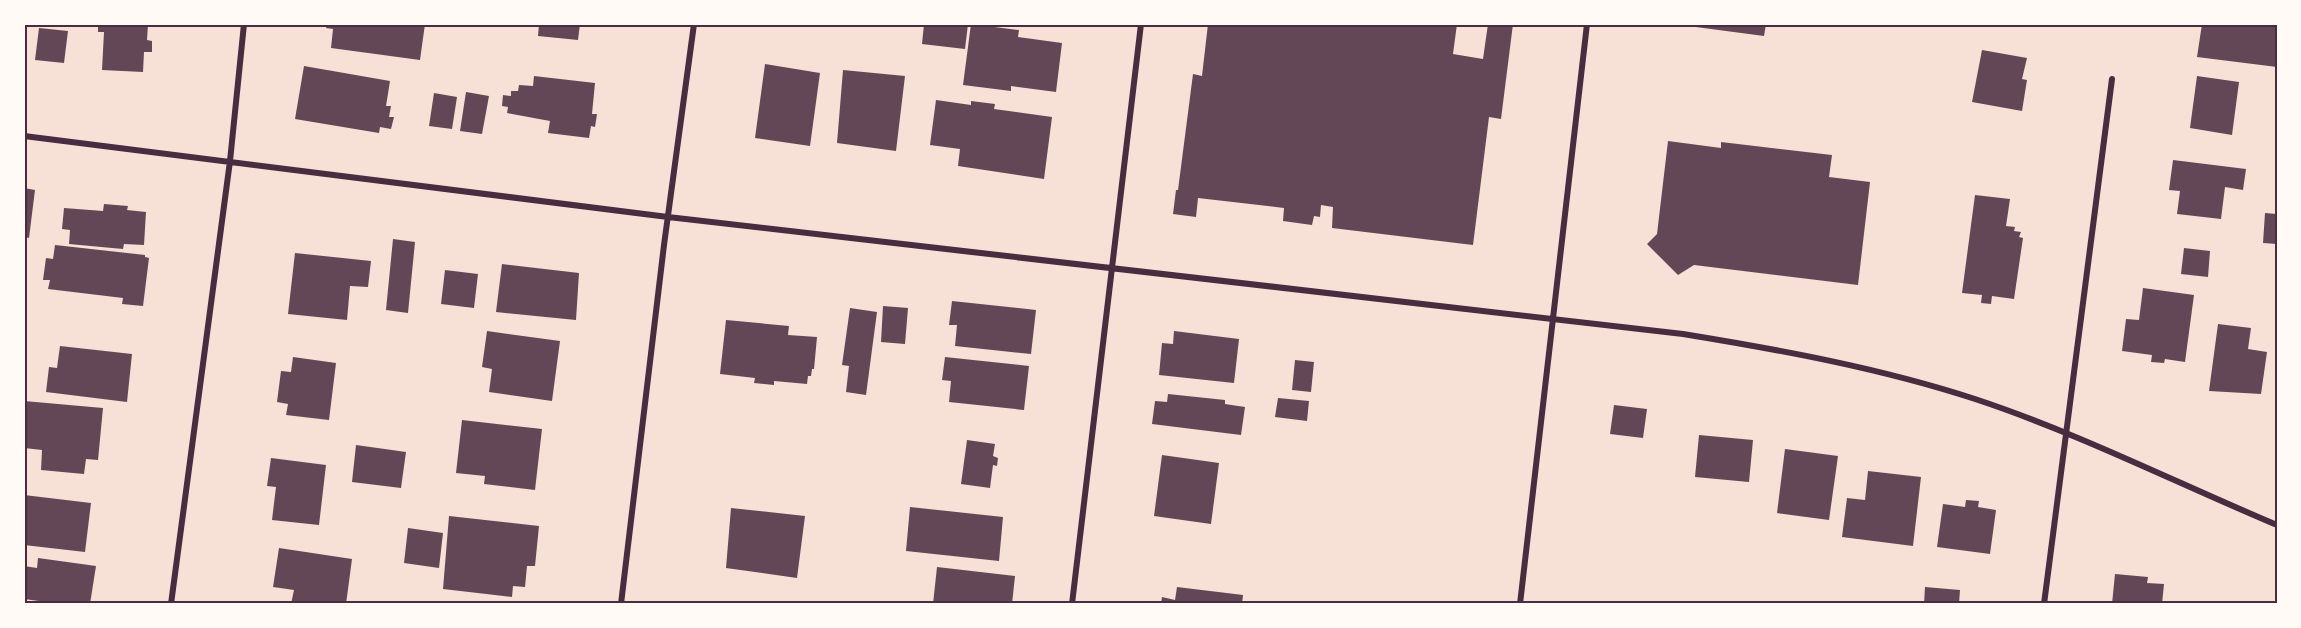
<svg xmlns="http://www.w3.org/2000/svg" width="2301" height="628" font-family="Helvetica,sans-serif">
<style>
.building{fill:#644757}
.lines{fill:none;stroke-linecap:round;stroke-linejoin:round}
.minor{stroke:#4a2c40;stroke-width:6}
.neatline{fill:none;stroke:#4a2c40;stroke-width:2}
</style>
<rect width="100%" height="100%" fill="#f7e1d7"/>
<path class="building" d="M98,24H148L147,40L152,41V52H144L143,72L102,70L104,32H98Z
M327,24H425L420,60L331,48L333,29L326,28Z
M539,24H580L578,40L538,36Z
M924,24H968L965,49L922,44Z
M971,24L1019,30L1018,37L1062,43L1056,92L1011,86V91L963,85Z
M1208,24H1457L1453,54L1483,59L1488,24H1513L1501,119L1489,117L1473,245L1332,228L1333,207L1321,205L1320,217L1314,216L1312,225L1283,221L1284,208L1198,198L1196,217L1173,214L1176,190H1178L1193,74L1202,76Z
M1673,24H1766L1764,36Z
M2202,24H2277V67L2197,57Z
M39,28L68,31L64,63L35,60Z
M1982,50L2027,58L2022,79L2027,80L2022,111L1972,102Z
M765,64L820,73L810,146L755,138Z
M304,66L390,81L386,106H391L389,117H394L391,129L380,127L379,133L295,119Z
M843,70L905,76L896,151L837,143Z
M534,76L595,83L592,114H597L595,127L591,126L589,138L548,133L550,121L507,113L508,107L502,106L503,95L511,96V91H518L519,85L533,86Z
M2197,76L2239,82L2232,135L2190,128Z
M466,92L489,96L482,134L460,131Z
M434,93L457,97L452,129L429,126Z
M936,100L971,105V101L995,104L994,109L1052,117L1044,179L958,166L960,149L930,145Z
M1668,141L1721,148V142L1832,155L1829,177L1870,182L1858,285L1694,265L1678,275L1647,244L1657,234Z
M2173,160L2246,169L2243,190L2225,187L2221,219L2177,214L2180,191L2169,190Z
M24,188L35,190L29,238L24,237Z
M1975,195L2010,199L2006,226L2015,227L2014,231L2021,232L2019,237L2023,238L2014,299L1992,296L1991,304L1981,303L1982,295L1962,293Z
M104,204L128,206L127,210L146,212L144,245L124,244L123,249L69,244L70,230L62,229L64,208L103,211Z
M2265,213L2277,214V244L2263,243Z
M393,239L415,242L408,313L386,310Z
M55,245L145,255V257L149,258L143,306L122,304L123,298L48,289L50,280H43L46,258L53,259Z
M2184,248L2210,251L2208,277L2181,274Z
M295,253L371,261L368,287L350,286L347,320L288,314Z
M502,264L579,273L576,320L496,312Z
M445,270L478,274L474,308L441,304Z
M2143,288L2194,295L2185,362L2165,359L2164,363L2151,362L2152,355L2122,351L2126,319L2139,320Z
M952,301L1036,310L1031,354L955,346L957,325H949Z
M883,306L908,308L905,344L881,342Z
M850,308L877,312L866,395L846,392L849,366L842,365Z
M726,320L789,326L788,335L817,337L814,369H812L811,376H808L807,384L774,381V385L754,383L755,378L720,374Z
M2218,324L2251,328L2248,349L2267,352L2261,394L2209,391Z
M487,331L560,341L552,401L489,392L492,369L482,367Z
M1174,331L1239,339L1234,383L1159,375L1162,343L1173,344Z
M60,346L132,354L127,402L46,392L49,367L57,368Z
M293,357L336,363L329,420L286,415L288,404L277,402L281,371L291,372Z
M945,357L1029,366L1024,410L949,402L951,381L942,380Z
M1295,360L1314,362L1311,392L1292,390Z
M1168,394L1225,400V404L1245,407L1241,435L1152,424L1155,401L1167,402Z
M1278,398L1309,401L1307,421L1275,417Z
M24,401L103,408L98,460L86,459L84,474L41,470L42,450L24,448Z
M1614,405L1647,409L1643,438L1610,434Z
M462,420L542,429L535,490L484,484L485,476L456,473Z
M1699,435L1753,440L1749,482L1695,477Z
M967,440L995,444L993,456L998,458L997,466L993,465L990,488L961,484Z
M356,445L406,452L401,488L352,482Z
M1785,449L1838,456L1829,520L1777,513Z
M1162,455L1219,463L1211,524L1154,516Z
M271,458L326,465L319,525L272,520L276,487L267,486Z
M1868,471L1921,477L1913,546L1842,537L1847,498L1865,500Z
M24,495L91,503L85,552L24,545Z
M1966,500L1979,501L1978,507L1996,510L1990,554L1937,547L1943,504L1965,507Z
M910,507L1003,517L999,561L906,551Z
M731,508L805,516L797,578L726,568Z
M449,516L539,526L535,566H527L525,587L513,586L512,597L443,589Z
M408,528L443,533L439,568L404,563Z
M279,548L352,559L346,604H291L294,590L273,587Z
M38,558L96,566L90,604H61L24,599V566L37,568Z
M937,567L1015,576L1012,604H933Z
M2115,574L2148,577L2147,583L2164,584L2162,604H2112Z
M1177,587L1243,595L1242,604H1161L1162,597L1175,600Z
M1925,587L1960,590L1959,604H1924Z"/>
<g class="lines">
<path class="minor" d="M24,136L668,217L1683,334C1781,350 1880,368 1975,399C2078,433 2177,483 2277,525
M171,604L230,161L244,24
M621,604L664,245L694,24
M1072,604L1141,24
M1520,604L1587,24
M2044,604L2112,79"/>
</g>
<rect width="2301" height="628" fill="none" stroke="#fffaf5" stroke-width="51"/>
<rect x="26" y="26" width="2250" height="576" class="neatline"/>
</svg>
